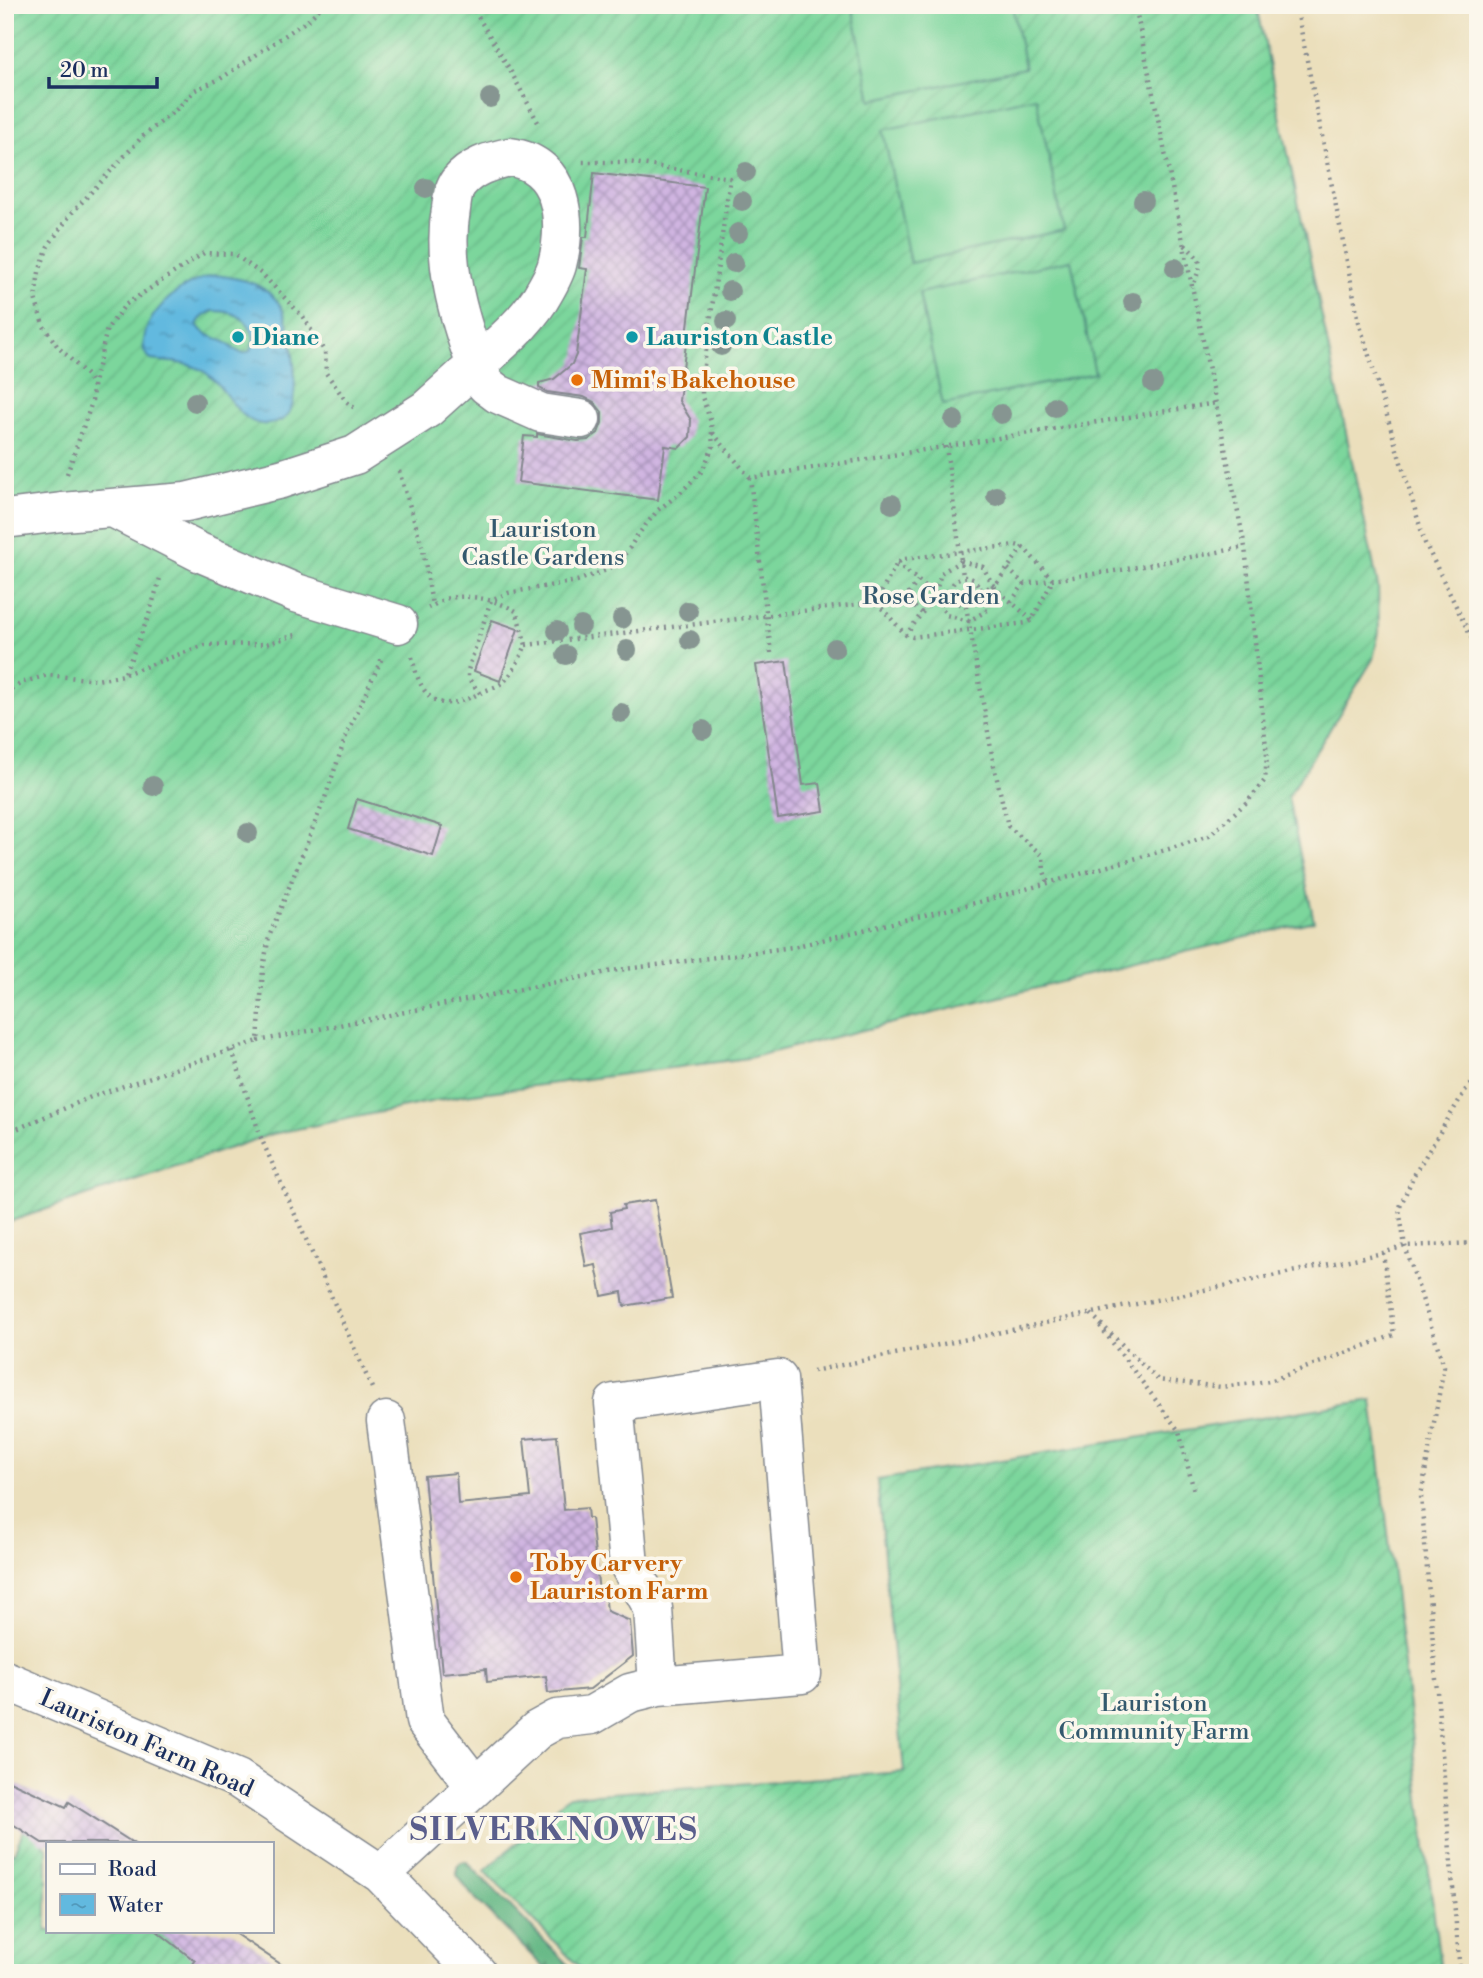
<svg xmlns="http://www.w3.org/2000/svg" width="1483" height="1978" font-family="'Libre Bodoni',serif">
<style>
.forest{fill:url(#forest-firs);stroke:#407371;stroke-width:2}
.garden{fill:url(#garden-furrows);stroke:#4b827d;stroke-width:2}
.pitch{fill:#7bd69c;stroke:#4b827d;stroke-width:2}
.water{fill:url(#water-ripples);stroke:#3e749e;stroke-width:2;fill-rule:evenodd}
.building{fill:url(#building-cross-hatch)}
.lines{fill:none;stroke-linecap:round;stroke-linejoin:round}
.minor-casing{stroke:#83878d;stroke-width:41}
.path{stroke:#83878d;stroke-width:4.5;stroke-dasharray:2 5;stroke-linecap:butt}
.minor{stroke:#fff;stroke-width:38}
.tree{fill:#869591}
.culture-dot{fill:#0f9aa8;stroke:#fbf7ec;stroke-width:2.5}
.food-dot{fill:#e8710a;stroke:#fbf7ec;stroke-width:2.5}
.labels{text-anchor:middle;stroke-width:7;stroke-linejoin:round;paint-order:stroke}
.culture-label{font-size:24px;font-weight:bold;fill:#0d838f;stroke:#fbf7ec;text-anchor:start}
.food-label{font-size:24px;font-weight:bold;fill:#c56008;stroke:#fbf7ec;text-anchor:start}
.park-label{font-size:24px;fill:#33596e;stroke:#fbf7ec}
.street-label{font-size:24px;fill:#1b2f5e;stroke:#fbf7ec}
.district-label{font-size:32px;font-weight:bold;letter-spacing:2px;fill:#5a5e8c;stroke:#fbf7ec}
</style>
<defs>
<pattern id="forest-firs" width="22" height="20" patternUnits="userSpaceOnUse" patternTransform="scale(1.75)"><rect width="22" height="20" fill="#64b784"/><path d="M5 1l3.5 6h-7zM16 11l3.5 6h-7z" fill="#52956f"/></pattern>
<pattern id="garden-furrows" width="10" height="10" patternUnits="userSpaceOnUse" patternTransform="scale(1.75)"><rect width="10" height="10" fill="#7bd69c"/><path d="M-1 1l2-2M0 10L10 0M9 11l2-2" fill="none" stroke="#6ab889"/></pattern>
<pattern id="water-ripples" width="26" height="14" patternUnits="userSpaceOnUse" patternTransform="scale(1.75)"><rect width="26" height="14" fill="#62b9df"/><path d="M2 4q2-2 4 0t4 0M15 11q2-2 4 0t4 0" fill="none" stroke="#5097b8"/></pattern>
<pattern id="building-cross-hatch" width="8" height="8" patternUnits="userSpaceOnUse" patternTransform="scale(1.75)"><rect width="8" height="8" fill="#d0b5e1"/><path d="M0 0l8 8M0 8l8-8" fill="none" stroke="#a894ba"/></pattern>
</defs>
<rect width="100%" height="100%" fill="#fbf7ec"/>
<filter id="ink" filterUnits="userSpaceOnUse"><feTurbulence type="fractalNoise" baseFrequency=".0143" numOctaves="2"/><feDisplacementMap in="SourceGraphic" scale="14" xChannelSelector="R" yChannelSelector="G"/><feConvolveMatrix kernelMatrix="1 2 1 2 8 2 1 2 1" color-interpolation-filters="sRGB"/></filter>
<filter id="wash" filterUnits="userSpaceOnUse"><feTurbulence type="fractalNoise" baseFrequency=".00686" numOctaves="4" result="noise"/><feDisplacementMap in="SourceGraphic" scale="28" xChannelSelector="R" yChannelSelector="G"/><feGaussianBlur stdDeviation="1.57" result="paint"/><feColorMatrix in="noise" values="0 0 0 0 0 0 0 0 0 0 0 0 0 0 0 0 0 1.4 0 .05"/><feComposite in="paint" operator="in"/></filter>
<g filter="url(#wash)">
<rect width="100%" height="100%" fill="#ebdfbc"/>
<path class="forest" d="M461,1862H467L576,1973H549L471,1894L457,1875V1867Z"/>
<path class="garden" d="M5,5H1257L1378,586L1379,632L1373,659L1288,797L1314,921L748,1058L465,1095L272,1134L5,1223Z
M1372,1400L1441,1973H585L485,1871L569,1796L904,1772L877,1480Z
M27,1822L56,1823L43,1844L47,1847V1931H157L175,1945L185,1933L221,1950L187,1973H5V1850L14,1853Z"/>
<path class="pitch" d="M852,5H1012L1025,68L871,100Z
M1036,97L1064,230L910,263L883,130Z
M1071,260L1095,373L943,405L919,293Z"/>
<path class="water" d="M215,275C234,278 255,280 270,294C275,298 281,305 283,311C292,331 302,398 287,416C282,422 270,425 262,424C237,422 224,383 203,371C188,362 168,362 151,360L144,351C140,314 182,281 215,275ZM213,311C262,309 261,360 239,352C234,350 230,345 225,342C215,337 204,336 197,325C200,317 205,315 213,311Z"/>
<g id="blocks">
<path class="building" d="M594,173L705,187L679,401L691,420L690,437L679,448L665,446L658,500L518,482L524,436L537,437V434L578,441L588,440L598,433L602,423V412L594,402L584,397L547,392L539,388V383L554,379L565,370L572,364L576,355L587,269L579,268L583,237H587Z
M492,620L518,629L500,681L474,671Z
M786,661L803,785L820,783L824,811L778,818L756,665Z
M357,799L442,826L433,856L348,829Z
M655,1200L672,1298L624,1306L622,1292L602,1296L596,1265L586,1267L580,1233L612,1227L610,1212L624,1209L623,1205Z
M557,1436L564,1510L587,1508L588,1518H591L599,1592H605L607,1611L630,1621L633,1656L590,1689L548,1693L546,1676L487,1682L486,1669L442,1673L424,1476L456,1473L458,1504L530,1497L524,1439Z
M5,1779L66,1807L69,1802L133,1843H42L5,1819Z
M157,1931H231L294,1973H187L195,1961Z"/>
</g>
</g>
<g filter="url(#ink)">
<use href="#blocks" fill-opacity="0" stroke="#83878d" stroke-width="2"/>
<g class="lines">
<g class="minor-casing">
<path id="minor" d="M510,157C564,164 568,222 557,265C554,276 546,289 540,299C523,325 499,345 476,365C458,316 442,261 451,209C452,200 453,190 458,183C471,167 490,161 510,157Z
M113,508L199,552L296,593L398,624
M5,519L62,512L186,502L281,479L355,455L427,409L476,365L486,385L498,394L541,413L581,419
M386,1421L425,1721L475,1786
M5,1680L238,1779L381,1874L477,1973
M381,1874L537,1730L557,1719L592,1715L630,1693L658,1686L653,1608L629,1565L614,1403L778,1379L802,1674L658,1686"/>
</g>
<path class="path" d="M471,5L510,70L540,126
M1296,5L1359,322L1425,543L1478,651
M1185,245C1207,266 1200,261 1193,288
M93,387L107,329L125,305L204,253L234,254L263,275L303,317L325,352L326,373L346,401L357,410
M713,433L750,478
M946,446L963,576
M399,471L423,549L432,605
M67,474L92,402L93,387L88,376L58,347L43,325L35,298L39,272L48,246L71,214L143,136L176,110L195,90L220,79L308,20L323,5
M1023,547L994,587L1032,620
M961,561L983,567L994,587L988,610L969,621L946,615L935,595L941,573Z
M897,563L935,595L906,635
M1008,569L1024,584L1011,602
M951 591a14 14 0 1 1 28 0a14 14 0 1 1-28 0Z
M918,581L905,599L922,613
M1024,584L1121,570L1245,547
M980,589L994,587
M935,595L950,593
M966,606L994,766L1008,826L1043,856L1044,871L1048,883
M526,645L876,602L897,563L904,559L1016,545L1023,547L1053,580L1032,620L1026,623L913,637L906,635L876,602L905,599
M771,653L750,478L1216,403
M412,657C422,702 439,715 482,692C488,689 497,687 502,683C513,675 520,657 526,645L516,611C496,600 472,594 449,598C442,599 435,605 428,608
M125,674L205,645L266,644L299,634
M5,692L24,682L48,675L97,680L124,675L148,618L161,575
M480,693L468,678V670L491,600L508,593L577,581L609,569L628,551L636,537L658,510L679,494L702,471L713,447L711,422L702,397V380L730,178L628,162H582
M258,1041L618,970L793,947L979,902L1048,883L1169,849L1209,836L1248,801L1265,780L1267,756L1245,547L1135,5
M232,1050L261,1138L372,1388
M5,1134L91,1097L258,1041L263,968L269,937L325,798L347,733L382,658
M1091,1314L1158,1380L1221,1387L1270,1381L1394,1335L1383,1253
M1100,1326L1179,1431L1194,1491
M813,1371L1383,1253L1405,1246L1478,1243
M1460,1973L1421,1496L1444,1366L1405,1246L1399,1209L1414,1175L1468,1086L1478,1073"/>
<use href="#minor" class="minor"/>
</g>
<g class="tree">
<circle cx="490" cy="98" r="10"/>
<circle cx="746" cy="172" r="10"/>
<circle cx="426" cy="188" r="10"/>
<circle cx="742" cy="201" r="10"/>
<circle cx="1143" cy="201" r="10"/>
<circle cx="738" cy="233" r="10"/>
<circle cx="734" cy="263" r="10"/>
<circle cx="1175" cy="268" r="10"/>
<circle cx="730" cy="291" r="10"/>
<circle cx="1133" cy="302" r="10"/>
<circle cx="726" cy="321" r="10"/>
<circle cx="721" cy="346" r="10"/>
<circle cx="1153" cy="383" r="10"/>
<circle cx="195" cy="402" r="10"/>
<circle cx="1055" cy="407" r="10"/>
<circle cx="1001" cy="414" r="10"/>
<circle cx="954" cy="420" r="10"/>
<circle cx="996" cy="496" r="10"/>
<circle cx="892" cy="504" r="10"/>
<circle cx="688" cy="611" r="10"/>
<circle cx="622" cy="619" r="10"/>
<circle cx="581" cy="626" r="10"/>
<circle cx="557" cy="631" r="10"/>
<circle cx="690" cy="640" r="10"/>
<circle cx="835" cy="648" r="10"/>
<circle cx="627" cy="650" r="10"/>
<circle cx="566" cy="655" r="10"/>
<circle cx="621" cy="713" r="10"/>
<circle cx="703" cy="730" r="10"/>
<circle cx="153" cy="786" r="10"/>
<circle cx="248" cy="833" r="10"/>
</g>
</g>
<g class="culture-dot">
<circle cx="238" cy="337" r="7"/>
<circle cx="632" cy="337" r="7"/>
</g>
<g class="food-dot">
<circle cx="577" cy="380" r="7"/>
<circle cx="516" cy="1577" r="7"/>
</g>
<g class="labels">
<g class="culture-label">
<text x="252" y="345">Diane</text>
<text x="646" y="345">Lauriston Castle</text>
</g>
<g class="food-label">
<text x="591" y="388">Mimi's Bakehouse</text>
<text x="530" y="1571">Toby Carvery<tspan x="530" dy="28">Lauriston Farm</tspan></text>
</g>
<g class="park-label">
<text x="543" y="537">Lauriston<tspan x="543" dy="28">Castle Gardens</tspan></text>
<text x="931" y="604">Rose Garden</text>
<text x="1154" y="1711">Lauriston<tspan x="1154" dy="28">Community Farm</tspan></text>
</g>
<g class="street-label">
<text transform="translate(147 1743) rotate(24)" y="8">Lauriston Farm Road</text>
</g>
<g class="district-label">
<text x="554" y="1840">SILVERKNOWES</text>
</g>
</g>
<rect width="1483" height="1978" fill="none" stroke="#fbf7ec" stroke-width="28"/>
<rect x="46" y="1842" width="228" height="91" fill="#fbf7ec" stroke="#a1a7b3" stroke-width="2"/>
<rect x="60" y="1864" width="35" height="10" fill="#ffffff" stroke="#a1a7b3" stroke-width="2"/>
<text x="108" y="1876" font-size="21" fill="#1b2f5e">Road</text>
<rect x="60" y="1894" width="35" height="21" fill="url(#water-ripples)" stroke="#a1a7b3" stroke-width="2"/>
<text x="108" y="1912" font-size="21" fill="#1b2f5e">Water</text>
<path d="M49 77v10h108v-10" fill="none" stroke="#1b2f5e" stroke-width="3.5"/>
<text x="60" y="77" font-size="21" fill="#1b2f5e" stroke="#fbf7ec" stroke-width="5" paint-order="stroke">20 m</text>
</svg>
